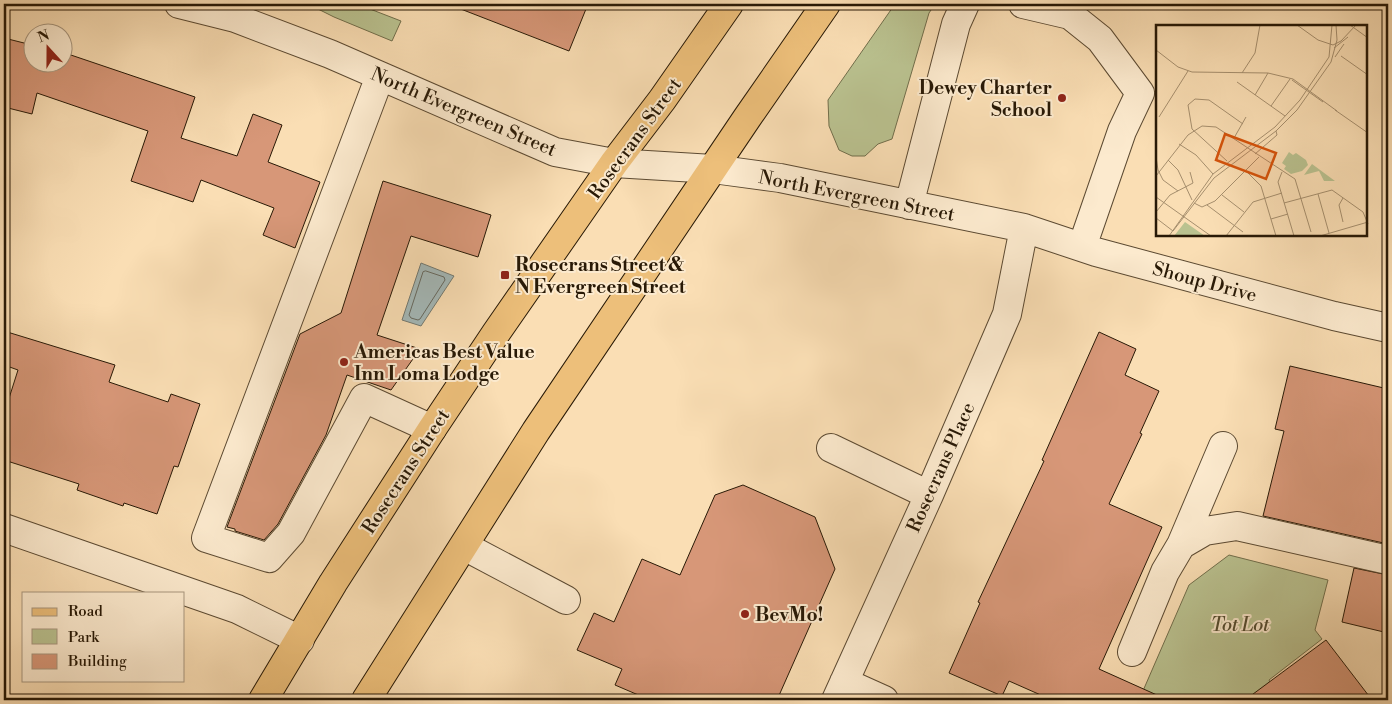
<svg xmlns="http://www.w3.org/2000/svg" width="1392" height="704" font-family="'Libre Bodoni',serif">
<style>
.green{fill:#bac290;stroke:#716e4b}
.water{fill:#a4b9b9;stroke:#727971}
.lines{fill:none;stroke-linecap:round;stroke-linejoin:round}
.shore{stroke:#666960;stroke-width:1}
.building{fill:#d79778;stroke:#281906}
.minor-casing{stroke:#5c4a32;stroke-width:30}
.major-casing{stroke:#281906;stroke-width:30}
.minor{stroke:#fceace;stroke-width:28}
.major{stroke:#edbf7a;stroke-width:28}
.poi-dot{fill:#8f2418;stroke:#fceace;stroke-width:2}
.labels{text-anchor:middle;stroke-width:4;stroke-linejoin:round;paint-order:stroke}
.poi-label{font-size:19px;font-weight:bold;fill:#281906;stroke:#fceace;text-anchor:start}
.street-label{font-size:19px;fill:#281906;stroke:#fceace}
.park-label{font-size:19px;font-style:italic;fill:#544c2f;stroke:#fceace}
.inset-road{fill:none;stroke:#a68f6e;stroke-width:1}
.view{fill:#d5530b;fill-opacity:0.15;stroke:#d5530b;stroke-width:2.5}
.inset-edge{fill:none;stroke:#281906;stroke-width:2.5}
</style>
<rect width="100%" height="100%" fill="#fadeb4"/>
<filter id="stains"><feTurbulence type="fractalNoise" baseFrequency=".004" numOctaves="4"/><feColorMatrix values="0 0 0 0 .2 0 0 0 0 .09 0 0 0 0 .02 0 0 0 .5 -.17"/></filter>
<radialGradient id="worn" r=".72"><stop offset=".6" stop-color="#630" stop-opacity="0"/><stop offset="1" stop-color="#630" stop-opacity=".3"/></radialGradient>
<path class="green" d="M308,4H372L370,9L401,21L392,41L334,17Z
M895,4H935L929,13L892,139L878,144L865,156H852L839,150L829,126L828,100Z
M1229,555L1328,580L1315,630L1322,639L1269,680L1273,689L1262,700H1139L1189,585Z"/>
<path class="water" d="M421,263L454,276L421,326L402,320Z"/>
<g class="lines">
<path class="shore" d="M426,271L444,277L445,280L420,319L418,320L411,318L409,315L423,272Z"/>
</g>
<path class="building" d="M454,4H588L569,51L453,6Z
M4,38L32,45V62H62V52L195,97L181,138L237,156L253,114L282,125L268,162L320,182L295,248L263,235L274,208L201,180L193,202L131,181L148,131L37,93L32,114L4,107Z
M383,181L491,215L478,257L411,236L377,335L420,349L391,390L347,375L326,435L278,524L264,540L235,531V529L227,527L300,334L341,313Z
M4,331L115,365L109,382L168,402L171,394L200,404L178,467L174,466L157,514L124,503L123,506L77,490L79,484L4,460V414L18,370L4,365Z
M1099,332L1136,349L1125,375L1159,391L1140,433L1142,434L1109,504L1162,527L1099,669L1168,700H1052L1009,681L1002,696L949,673L980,603L978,602L1044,461L1042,460Z
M1290,366L1388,389V544L1263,516L1284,431L1275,429Z
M743,485L815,517L835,569L777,700H650L615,685L622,669L577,650L594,613L614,622L642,559L680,575L715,495Z
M1354,568L1388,575V633L1342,622Z
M1326,640L1372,700H1245Z"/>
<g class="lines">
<g class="minor-casing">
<path id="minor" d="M179,4L235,18L330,54L555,152L614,163L713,169L780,178L1024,228L1096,252L1334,316L1388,328
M1023,4L1070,15L1100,39L1140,93L1122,131L1082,247
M380,76L206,538L269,558L291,533L364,398L432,429
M909,205L956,24L965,4
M831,448L929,495
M4,528L237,609L300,640
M1181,545L1223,446
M464,546L566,600
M1132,652L1165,572L1181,545L1205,531L1237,526L1388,560
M844,682L884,700
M836,700L929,495L1007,314L1024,228"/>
</g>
<g class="major-casing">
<path id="major" d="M263,700L333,583L432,429L496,333L614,163L662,100L729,4
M366,700L536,431L747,118L826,4"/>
</g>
<use href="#minor" class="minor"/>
<use href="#major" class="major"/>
</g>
<g class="poi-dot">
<circle cx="1062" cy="98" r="5"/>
<rect x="500" y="270" width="10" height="10" rx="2.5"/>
<circle cx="344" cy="362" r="5"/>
<circle cx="745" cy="614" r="5"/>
</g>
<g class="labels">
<g class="poi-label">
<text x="1052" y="94" text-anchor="end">Dewey Charter<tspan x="1052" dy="22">School</tspan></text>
<text x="515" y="271">Rosecrans Street &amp;<tspan x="515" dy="22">N Evergreen Street</tspan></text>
<text x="354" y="358">Americas Best Value<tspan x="354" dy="22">Inn Loma Lodge</tspan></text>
<text x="755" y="621">BevMo!</text>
</g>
<g class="street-label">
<text transform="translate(464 111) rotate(23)" y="7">North Evergreen Street</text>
<text transform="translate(634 138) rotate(-54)" y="7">Rosecrans Street</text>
<text transform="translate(857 195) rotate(11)" y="7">North Evergreen Street</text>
<text transform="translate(1205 281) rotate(15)" y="7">Shoup Drive</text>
<text transform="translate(940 467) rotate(-66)" y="7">Rosecrans Place</text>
<text transform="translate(405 471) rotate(-57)" y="7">Rosecrans Street</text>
</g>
<g class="park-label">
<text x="1240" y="631">Tot Lot</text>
</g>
</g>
<g transform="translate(1156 25)">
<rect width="211" height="211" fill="#fadeb4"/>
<path d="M133,127L137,130L140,128L150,135L152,140L146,146L135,149L128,144L130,141L126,138ZM156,139L179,156H168L163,146L148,150ZM29,197L49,211H18Z" fill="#bac290"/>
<path class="inset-road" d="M141,0L162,15L177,20L185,16L200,0M194,0L212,13M178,23L192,12M0,25L22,42L36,47L112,48L137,54L181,86M185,31L212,50M179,32L188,19M86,48L99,28L104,0M136,55L167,77M81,57L129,91M99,70L112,48M115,81L134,54M179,85L212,108M3,92L32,46M78,113L90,92M23,119L40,130L57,149M99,129L121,110L120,106M0,132L2,145L7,155L22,166M12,135L22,145L36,175M71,136L36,104L32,80L39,74L53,75L87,99M90,146L105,161L120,211M126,147L122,157L138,211M0,151L32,110L46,101L60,102L139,154L155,207M162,169L173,208M66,170L88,187M0,172L55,211M187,173L183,180L187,197M38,178L46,182L59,176L103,132M128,178L176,165L207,187L212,199M51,180L87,207M0,187L14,170L37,158L34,147M0,193L17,206M115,194L132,189M17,206L58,153L120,106L141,85L175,37L181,15L180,0M13,211L57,149L119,102L144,75L173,32L176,0M70,211L97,177L126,168M164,211L212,197"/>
<path class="view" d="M69,109L120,128L110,154L60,135Z"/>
<rect width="211" height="211" class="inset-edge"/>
</g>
<rect width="1392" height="704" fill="none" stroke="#fadeb4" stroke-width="20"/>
<rect x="5" y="5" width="1382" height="694" fill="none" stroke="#281906" stroke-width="2.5"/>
<rect x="10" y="10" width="1372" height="684" fill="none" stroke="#281906"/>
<rect x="22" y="592" width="162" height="90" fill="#fceace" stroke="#a7967e"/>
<rect x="32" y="608" width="25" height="8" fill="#edbf7a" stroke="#a7967e"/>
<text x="68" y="616" font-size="15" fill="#281906">Road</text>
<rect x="32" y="629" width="25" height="15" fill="#bac290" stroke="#a7967e"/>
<text x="68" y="642" font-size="15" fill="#281906">Park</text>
<rect x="32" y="654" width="25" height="15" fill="#d79778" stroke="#a7967e"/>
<text x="68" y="666" font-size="15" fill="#281906">Building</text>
<g transform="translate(48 48) rotate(339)"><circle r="24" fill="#fceace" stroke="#a7967e"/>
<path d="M0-4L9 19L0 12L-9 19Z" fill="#8f2418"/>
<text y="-8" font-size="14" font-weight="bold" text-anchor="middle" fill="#281906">N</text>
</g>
<rect width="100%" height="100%" filter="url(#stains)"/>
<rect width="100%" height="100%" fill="url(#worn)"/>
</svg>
